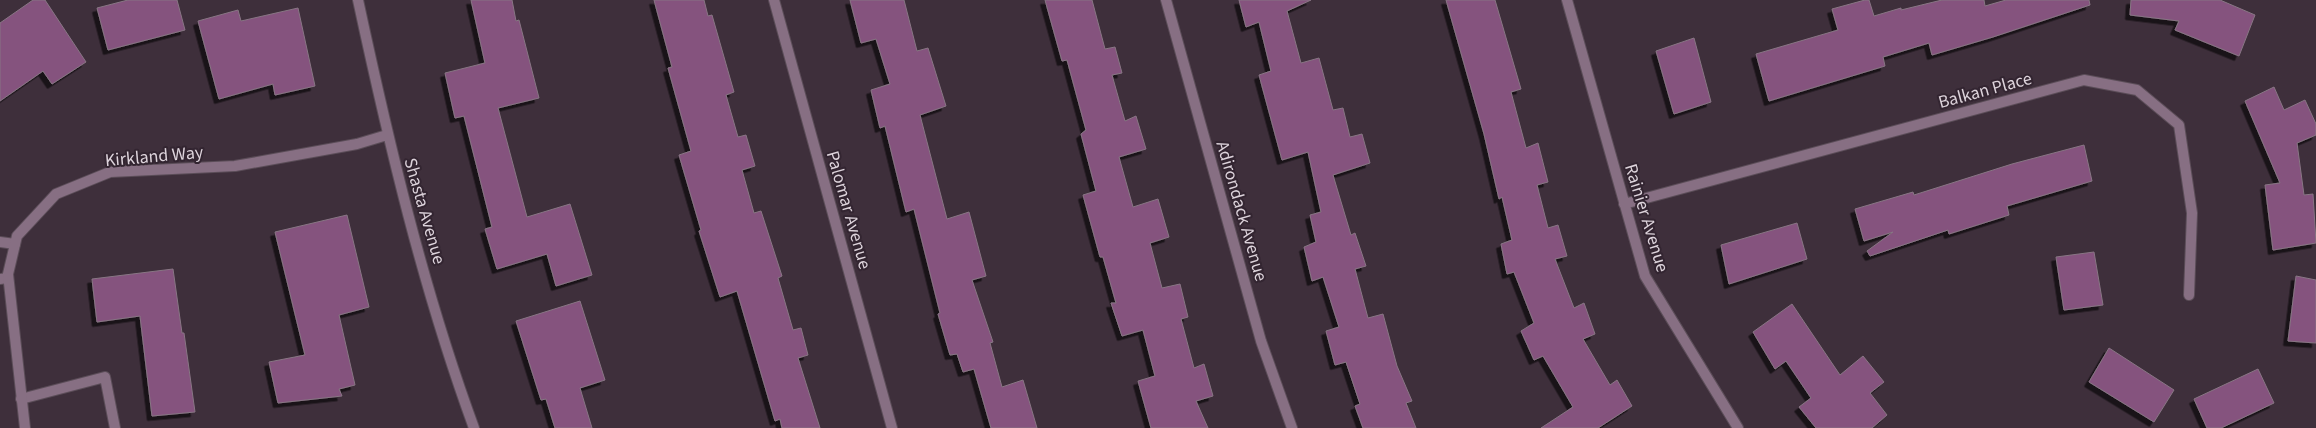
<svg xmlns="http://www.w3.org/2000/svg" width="2316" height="428" font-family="'Source Sans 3',sans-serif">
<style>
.building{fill:#85527e;stroke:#887684;filter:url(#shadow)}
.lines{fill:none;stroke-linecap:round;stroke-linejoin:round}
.lane-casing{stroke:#5b4d58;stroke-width:12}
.street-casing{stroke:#5b4d58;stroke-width:12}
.lane{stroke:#876f83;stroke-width:10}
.street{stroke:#876f83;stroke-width:10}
.labels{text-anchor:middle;stroke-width:4;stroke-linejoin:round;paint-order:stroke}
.street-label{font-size:18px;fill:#ddd3db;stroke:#332531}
</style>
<defs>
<filter id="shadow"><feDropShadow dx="-4.5" dy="4.5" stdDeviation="0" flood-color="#0009"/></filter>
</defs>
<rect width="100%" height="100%" fill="#3e2f3b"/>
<path class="building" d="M33,0H45L86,62L52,84L43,71L0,101V23Z
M128,0H177L185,30L108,50L97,8Z
M471,0H512L516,21L519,20L539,98L498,108L527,217L570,204L592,275L556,286L547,254L497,269L485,229L492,227L464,116L455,118L445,73L485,63Z
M654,0H704L708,16L712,15L734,92L726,95L738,137L746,135L755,166L742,170L754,213L761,211L782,276L778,278L793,330L801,328L808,355L798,358L820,428H782L780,419L775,421L737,291L720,297L699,231L701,230L679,155L691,151L668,68L672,67Z
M850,0H904L917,51L928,48L946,106L920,115L947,219L969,212L986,276L972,280L993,342L990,343L1002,387L1023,380L1037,428H991L974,369L963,372L957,354L950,355L938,314L940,313L914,209L906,212L885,126L880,128L871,90L890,84L876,39L861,43Z
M1045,0H1092L1105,49L1115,47L1122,73L1112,75L1125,121L1136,116L1146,149L1119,157L1133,207L1158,199L1169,237L1150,243L1162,288L1180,284L1188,317L1181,319L1194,368L1204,364L1213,396L1196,401L1208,428H1151L1138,381L1155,376L1143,330L1122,336L1111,303H1116L1103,257H1100L1083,195L1096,191L1081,134L1086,130L1067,60L1062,61Z
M1239,0H1311L1287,11L1301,63L1319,58L1333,110L1343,108L1350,137L1362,134L1370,163L1333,175L1351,235L1355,233L1366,266L1355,269L1368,318L1383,314L1397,366L1412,401L1406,403L1416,428H1363L1355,406L1360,404L1346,362L1335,365L1326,331L1339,327L1323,277L1312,281L1304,247L1316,242L1310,215L1321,212L1308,152L1282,160L1259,75L1271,71L1259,22L1246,27Z
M1446,0H1495L1521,89L1511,92L1526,148L1538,143L1548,182L1537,185L1548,228L1558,225L1567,256L1555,259L1574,308L1584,303L1595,334L1583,339L1610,385L1617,380L1632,406L1598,428H1541L1573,407L1543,356L1534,360L1521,331L1534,323L1514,272L1507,274L1501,244L1512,240L1502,197L1499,199L1484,134Z
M1865,0H1869L1874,16L1901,8V10L1942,0H1984L1985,6L2006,0H2089L2090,5L1993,37L1932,55L1929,43L1883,57L1885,66L1769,101L1756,54L1838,30L1832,9Z
M2131,0H2220L2255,15L2239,56L2175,30L2179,21L2130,15Z
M298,8L315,86L275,95L273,84L219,99L198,21L238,10L241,21Z
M1694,38L1711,102L1674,114L1656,51Z
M2274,87L2284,110L2305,100L2316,124V135L2297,143L2304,195L2313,194L2316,243L2273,250L2265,185L2280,183L2245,101Z
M2084,145L2092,181L2007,206L2009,215L1949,234L1948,230L1870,256L1867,251L1893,232L1864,241L1855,209L1913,192L1914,195L2012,164Z
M347,215L369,307L339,315L355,385L339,389L342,396L278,403L269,362L305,355L275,232Z
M1797,223L1807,259L1729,284L1721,245Z
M2094,252L2103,305L2064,310L2056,257Z
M173,269L182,333H184L195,412L152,416L140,316L97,322L92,279Z
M2296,276L2316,280V343L2288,341Z
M580,301L605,380L580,388L592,428H555L546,399L541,400L516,321Z
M1792,304L1840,375L1863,356L1884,382L1870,393L1887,415L1872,428H1816L1799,407L1811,398L1786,361L1775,369L1753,332Z
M2109,348L2174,390L2154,422L2089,382Z
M2258,369L2274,403L2221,428H2207L2194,399Z"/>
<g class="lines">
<g class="lane-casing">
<path id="lane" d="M0,242L15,244
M0,279L8,278
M21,399L105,377L115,428"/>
</g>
<g class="street-casing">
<path id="street" d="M358,0C389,144 423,289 474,428
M774,0L892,428
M1166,0L1261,341L1292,428
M1567,0L1645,276L1738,428
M1624,204L2084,80L2137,90L2179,125L2192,213L2189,295
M25,428L8,274L17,236L56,194L110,172L235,166L357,144L387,135"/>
</g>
<use href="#lane" class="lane"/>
<use href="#street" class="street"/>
</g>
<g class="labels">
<g class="street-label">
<text transform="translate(1985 90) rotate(-15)" y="6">Balkan Place</text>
<text transform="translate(154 156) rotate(-5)" y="6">Kirkland Way</text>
<text transform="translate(849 210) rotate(74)" y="6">Palomar Avenue</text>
<text transform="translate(425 211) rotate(74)" y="6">Shasta Avenue</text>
<text transform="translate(1242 211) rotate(74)" y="6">Adirondack Avenue</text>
<text transform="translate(1647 218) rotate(73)" y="6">Rainier Avenue</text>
</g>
</g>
</svg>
